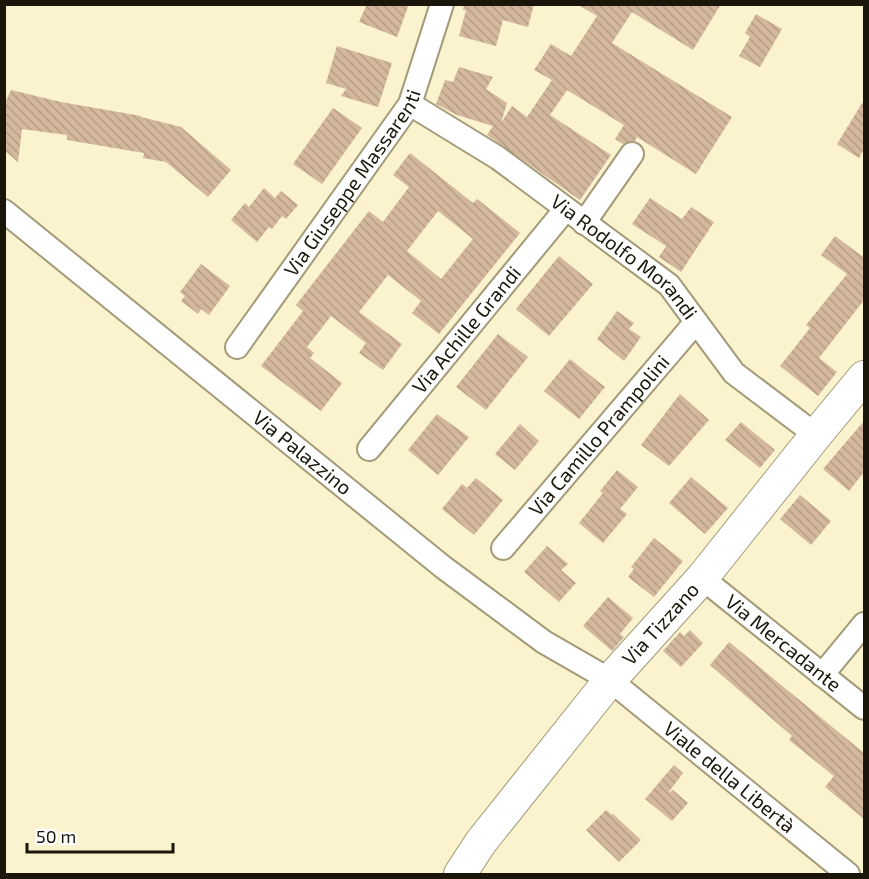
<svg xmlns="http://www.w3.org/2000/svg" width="869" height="879" font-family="'Exo 2',sans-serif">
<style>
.building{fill:url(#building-back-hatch);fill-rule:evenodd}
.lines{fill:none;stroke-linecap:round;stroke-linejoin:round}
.street-casing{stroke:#a29a78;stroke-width:26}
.secondary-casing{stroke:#a29a78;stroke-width:34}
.street{stroke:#fff;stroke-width:22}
.secondary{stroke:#fff;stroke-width:32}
.labels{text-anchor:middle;stroke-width:5;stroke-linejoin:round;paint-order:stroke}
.street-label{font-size:20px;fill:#1a170a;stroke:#fff}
</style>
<defs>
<pattern id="building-back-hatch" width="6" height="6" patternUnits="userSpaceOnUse" patternTransform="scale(1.5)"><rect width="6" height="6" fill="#d3b89d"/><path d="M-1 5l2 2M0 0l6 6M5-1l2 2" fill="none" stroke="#b59d86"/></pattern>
</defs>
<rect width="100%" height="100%" fill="#fbf2ce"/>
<path class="building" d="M367,4H409L397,37L359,22Z
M464,4H534L528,27L503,20L496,46L459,36L466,10H463Z
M577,4H721L693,50L632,12L612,43L732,117L696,174L637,137L635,141L627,142L623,144L615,139L624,125L567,90L550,115L611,155L580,200L487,135L493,126L457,115L436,104L445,80L453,82L459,67L493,77L486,89L507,103L501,123L512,106L527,117L552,80L534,70L551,44L571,56L597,16Z
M756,14L782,29L760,67L739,56L750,37L745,33Z
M337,46L392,63L378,107L341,96L346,89L326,83Z
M11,90L61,102L141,116V117L181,127L231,170L208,197L166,162L143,158L144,153L67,140V135L22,129L18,162L4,150V105Z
M864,100V149L859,158L837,144Z
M333,108L362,128L322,184L293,164Z
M410,153L473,203L477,199L520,233L439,334L412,313L421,301L388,275L359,312L402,344L383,370L359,353L366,343L331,316L307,347L314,353L310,358L342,383L321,411L261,366L303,311L296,305L369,211L383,222L409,187L393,175ZM438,211L473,239L441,279L407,251Z
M264,188L275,198L281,191L298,205L286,219L282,216L272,229L269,227L257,242L231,220L245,203L249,207Z
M650,198L682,219L691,207L714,222L681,272L659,257L666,246L632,224Z
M835,236L862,256L864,253V300L819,358L837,372L818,396L780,366L810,328L806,325L847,274L821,255Z
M559,256L593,284L549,336L516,309Z
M201,264L230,286L209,315L201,309L198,314L181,301L185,296L180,292Z
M617,311L634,323L629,329L641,337L624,361L597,339Z
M498,334L528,357L486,410L456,387Z
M570,359L605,387L579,419L544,391Z
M680,394L709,420L669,466L641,445Z
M437,414L469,437L438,475L408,450Z
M864,421V472L849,491L823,469Z
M741,422L775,450L760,468L725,440Z
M520,424L539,441L515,470L495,454Z
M617,470L638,487L620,509L627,514L603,543L579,523L603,493L600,491Z
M691,477L728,508L705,534L669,503Z
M476,478L503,500L474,535L442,509L462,484L467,488Z
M800,495L831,521L811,545L780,519Z
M654,538L683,561L654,597L628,577L634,569L631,567Z
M547,546L568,564L561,570L576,583L559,602L524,572Z
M608,597L633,618L620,634L624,637L612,651L583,626Z
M690,630L703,643L681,667L663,651L680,632L684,636Z
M729,642L864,753V819L825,787L834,776L789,740L792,736L710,665Z
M674,765L683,773L668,793L673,790L688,803L672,821L645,799Z
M606,810L612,815L613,814L641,840L619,862L586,830Z"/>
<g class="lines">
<g class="street-casing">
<g id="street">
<path id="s1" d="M410,104L498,158L669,285L734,373L816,435"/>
<path id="s2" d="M4,211L443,567L544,642L610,680L848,874"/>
<path d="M584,223L632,154"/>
<path id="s3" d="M237,347L410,104L442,4"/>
<path id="s4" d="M369,449L565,210"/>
<path id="s5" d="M503,548L696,322"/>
<path id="s6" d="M702,578L864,708"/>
<path d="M822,675L864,624"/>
</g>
</g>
<g class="secondary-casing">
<g id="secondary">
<path id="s7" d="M460,874L481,842L610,680L702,578L816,435L864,377"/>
</g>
</g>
<use href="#street" class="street"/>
<use href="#secondary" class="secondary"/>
</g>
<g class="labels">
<g class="street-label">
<text dy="7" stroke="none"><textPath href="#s3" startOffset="201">Via Giuseppe Massarenti</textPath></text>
<text dy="7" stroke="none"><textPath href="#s1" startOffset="264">Via Rodolfo Morandi</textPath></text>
<text dy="7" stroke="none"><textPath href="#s4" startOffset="154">Via Achille Grandi</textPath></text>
<text dy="7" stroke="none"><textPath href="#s5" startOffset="148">Via Camillo Prampolini</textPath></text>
<text dy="7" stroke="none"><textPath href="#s2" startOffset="384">Via Palazzino</textPath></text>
<text dy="7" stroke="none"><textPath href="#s7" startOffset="321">Via Tizzano</textPath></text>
<text dy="7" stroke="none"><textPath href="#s6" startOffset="104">Via Mercadante</textPath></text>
<text dy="7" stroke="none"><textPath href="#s2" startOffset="921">Viale della Libertà</textPath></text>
</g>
</g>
<rect width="869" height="879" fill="none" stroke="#1a170a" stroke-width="12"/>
<path d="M27 843v9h146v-9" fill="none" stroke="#1a170a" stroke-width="3"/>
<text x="36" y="843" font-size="18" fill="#1a170a" stroke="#ffffff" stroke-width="4.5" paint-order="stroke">50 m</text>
</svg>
